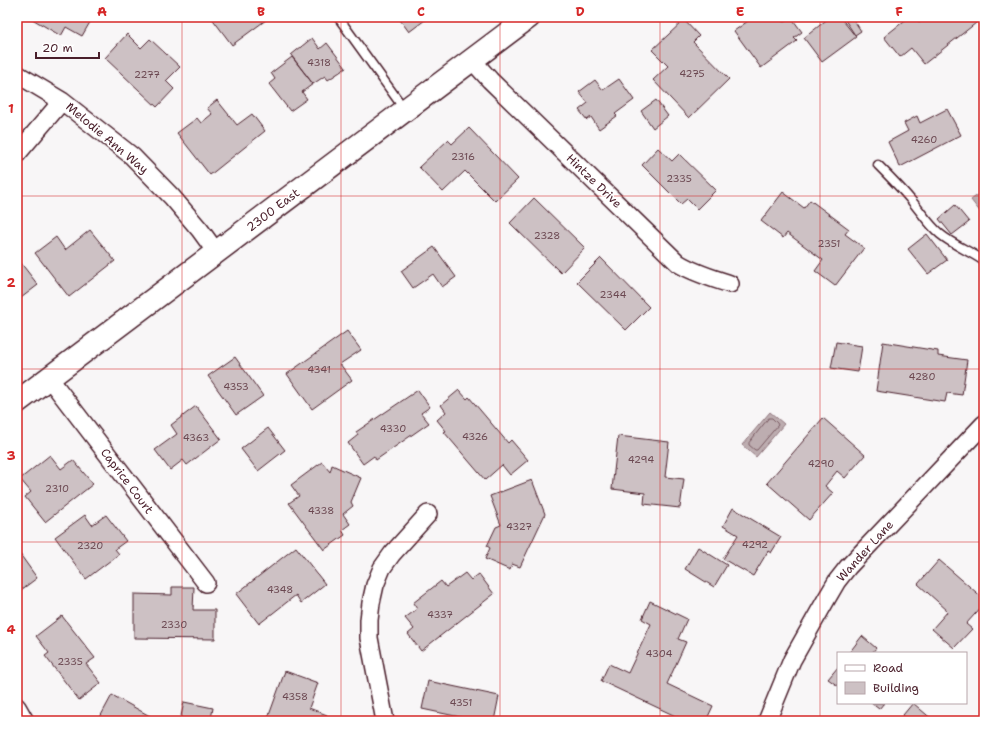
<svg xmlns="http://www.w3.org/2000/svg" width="1001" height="738" font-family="'Shantell Sans',sans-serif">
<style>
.water{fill:#bdadb0;stroke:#8f747b}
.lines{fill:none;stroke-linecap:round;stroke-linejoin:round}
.shore{stroke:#785860;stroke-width:1}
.building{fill:#cdc1c4;stroke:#4a1f2b}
.lane-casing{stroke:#4a1f2b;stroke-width:11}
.street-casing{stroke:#4a1f2b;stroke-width:20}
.secondary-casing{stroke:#4a1f2b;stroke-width:25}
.lane{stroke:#fff;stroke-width:8}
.street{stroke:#fff;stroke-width:17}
.secondary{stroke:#fff;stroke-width:22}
.grid{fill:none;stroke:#d62828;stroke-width:1;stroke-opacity:0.55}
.labels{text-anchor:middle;stroke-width:3;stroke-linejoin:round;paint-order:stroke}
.number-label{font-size:10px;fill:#6b4851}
.street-label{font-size:12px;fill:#4a1f2b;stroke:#fff}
.neatline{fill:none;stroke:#d62828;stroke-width:1.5}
.grid-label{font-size:13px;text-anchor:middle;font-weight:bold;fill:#d62828}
</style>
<rect width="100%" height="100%" fill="#f8f6f7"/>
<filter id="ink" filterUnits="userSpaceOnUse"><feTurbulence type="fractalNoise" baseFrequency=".025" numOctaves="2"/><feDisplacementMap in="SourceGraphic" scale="8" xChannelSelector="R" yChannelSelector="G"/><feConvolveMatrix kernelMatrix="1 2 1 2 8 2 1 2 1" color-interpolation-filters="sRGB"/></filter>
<g filter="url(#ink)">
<path class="water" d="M984,190V210L981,213L971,200Z
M770,412L784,424L756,457L742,445Z"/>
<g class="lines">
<path class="shore" d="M769,418H772L777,423L778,425L757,450H755L749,445V443Z"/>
</g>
<path class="building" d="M29,17H93L82,36L66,27L61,36Z
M211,17H270L232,45Z
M398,17H429L409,32Z
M745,17H780L784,22L791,17L802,32L794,38L797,41L761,68L734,31L748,21Z
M830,17H840L856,37L822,62L804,38Z
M843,17H852L861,31L855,35Z
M909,17H915L919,22L925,17H972L976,23L924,64L911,48L900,57L884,37Z
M684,20L699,36L693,42L729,79L689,118L653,80L668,66L652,50Z
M127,34L141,48L150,39L180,67L166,81L174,89L157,107L105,58Z
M312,38L320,49L327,43L346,68L328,80L325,76L313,84L291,55Z
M292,57L313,84L302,92L307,99L290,111L269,84L275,79L271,73Z
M619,79L634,100L615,114L617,116L599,129L591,117L587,120L579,110L588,103L579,92L595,80L603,90Z
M217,100L237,125L252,114L265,131L210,175L177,133L197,118L201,123L212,114L207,108Z
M656,100L668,116L653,128L641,111Z
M947,109L961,135L900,167L888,142L908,131L904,123L917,116L920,123Z
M469,128L518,179L495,201L465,171L443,192L419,167L448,140L452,144Z
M658,148L672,161L679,154L716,190L697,209L687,199L681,204L642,165Z
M783,192L804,208L810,200L849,229L845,234L864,248L835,286L815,271L823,260L787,233L783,238L761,221Z
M534,198L585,248L561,273L510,223Z
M955,205L969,222L952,235L939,219Z
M90,230L115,261L69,297L35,253L56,237L65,250Z
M927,234L947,260L928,274L908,249Z
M434,247L456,277L442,287L433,274L413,288L401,271Z
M17,258L38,285L17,301Z
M601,258L649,307L626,330L577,282Z
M347,331L361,350L340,364L352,380L312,409L287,374Z
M836,342L862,346L858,372L831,368Z
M883,342L938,351V356L967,360L962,395L947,393L945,402L876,391Z
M235,357L263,396L236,415L208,376Z
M418,390L430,407L421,413L429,423L376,460L374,456L363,464L348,443L358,435L356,432Z
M459,390L467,399L469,397L508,443L511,440L528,460L510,475L502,465L485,480L444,432L446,431L437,420L446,412L441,405Z
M196,406L221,439L187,465L183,460L170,470L155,450L177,434L171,425Z
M823,418L865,455L845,478L837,471L825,486L833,493L809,520L767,483Z
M268,428L285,450L258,471L241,449Z
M618,436L669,442L665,477L684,479L680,508L644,504L645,493L612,489Z
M50,455L61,469L73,460L93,484L45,522L25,497L31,492L20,479Z
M322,462L330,472L332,465L361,478L351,502L353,506L343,514L350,524L342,530L345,535L324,550L289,503L299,496L291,485Z
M532,480L545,514L520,567L512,564L510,570L485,559L490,548L487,546L496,527L501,525L490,496Z
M733,508L781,537L771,553L768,551L753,576L723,559L738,535L723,526Z
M85,515L92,525L106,515L126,541L115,549L119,554L86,579L55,537Z
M296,547L325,584L301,603L296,595L259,624L236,594Z
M698,547L727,565L714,587L685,569Z
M17,550L37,578L17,593Z
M939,560L984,599V604L966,624L972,629L954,648L932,629L948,611L918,584Z
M465,573L471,580L479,574L494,594L421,651L408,634L414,629L405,618L417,609L413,603L441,581L446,587Z
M172,587H194L193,610H215V639L134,638V594L172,595Z
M650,601L687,619L678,639L686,642L667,684L713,706L706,721H686L601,681L609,664L628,673L651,624L642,619Z
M62,616L95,658L86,664L101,683L79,700L45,656L49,653L36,636Z
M862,636L876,648L872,653H849Z
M838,667V686L828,679Z
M285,671L318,683L309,708L327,715L325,721H276L268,718Z
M428,681L499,696L494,721H479L422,709Z
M112,695L157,720L156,721H98Z
M184,702L213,708L211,719L220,721H180Z
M871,703H884L879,709Z
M913,703L934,721H898Z"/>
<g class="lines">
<g class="lane-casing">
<path id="lane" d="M338,17L405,110
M878,165C889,176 900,187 910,199C920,210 928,224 940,234C953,245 970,251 984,261"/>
</g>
<g class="street-casing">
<path id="street" d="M472,60L490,80L678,263C694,273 712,278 730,284
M17,74L62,101L132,156L172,197L200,230L216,252
M17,154L62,101
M49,378L206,583
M17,707L25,721
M385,721L369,638V620L371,603L375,585L382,568L392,554L428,514
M767,721L792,660L827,598L837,581L848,567L984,424"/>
</g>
<g class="secondary-casing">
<path id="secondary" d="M17,402L529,17"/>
</g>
<use href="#lane" class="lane"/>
<use href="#street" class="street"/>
<use href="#secondary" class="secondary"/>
</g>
</g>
<path class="grid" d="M182,17V721M341,17V721M500,17V721M660,17V721M820,17V721M17,196H984M17,369H984M17,542H984"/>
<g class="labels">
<g class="number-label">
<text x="319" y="66">4318</text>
<text x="692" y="77">4275</text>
<text x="147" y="78">2277</text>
<text x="924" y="143">4260</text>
<text x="463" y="160">2316</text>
<text x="679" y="182">2335</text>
<text x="547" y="239">2328</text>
<text x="829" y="247">2351</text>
<text x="613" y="298">2344</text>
<text x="319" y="373">4341</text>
<text x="922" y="380">4280</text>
<text x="236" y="390">4353</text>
<text x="393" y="432">4330</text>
<text x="475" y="440">4326</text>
<text x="196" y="441">4363</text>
<text x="641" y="463">4294</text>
<text x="821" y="467">4290</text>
<text x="57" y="492">2310</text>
<text x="321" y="514">4338</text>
<text x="519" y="530">4327</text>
<text x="755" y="548">4292</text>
<text x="90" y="549">2320</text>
<text x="280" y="593">4348</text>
<text x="440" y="618">4337</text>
<text x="174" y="628">2330</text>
<text x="659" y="657">4304</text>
<text x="70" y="665">2335</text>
<text x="295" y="700">4358</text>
<text x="461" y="706">4351</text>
</g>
<g class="street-label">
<text transform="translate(107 138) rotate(40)" y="4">Melodie Ann Way</text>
<text transform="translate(594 181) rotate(44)" y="4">Hintze Drive</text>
<text transform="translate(273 210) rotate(-37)" y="4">2300 East</text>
<text transform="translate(127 481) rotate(53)" y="4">Caprice Court</text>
<text transform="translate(865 551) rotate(-48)" y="4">Wander Lane</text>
</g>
</g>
<rect width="1001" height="738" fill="none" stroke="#fff" stroke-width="44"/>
<rect x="837" y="652" width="130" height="52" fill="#ffffff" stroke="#b7a5aa"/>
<rect x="845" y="665" width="20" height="6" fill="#ffffff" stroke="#b7a5aa"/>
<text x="873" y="672" font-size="12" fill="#4a1f2b">Road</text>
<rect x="845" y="682" width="20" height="12" fill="#cdc1c4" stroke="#b7a5aa"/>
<text x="873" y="692" font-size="12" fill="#4a1f2b">Building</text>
<path d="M36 52v6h63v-6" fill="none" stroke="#4a1f2b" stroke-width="2"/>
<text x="42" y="52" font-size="12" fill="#4a1f2b" stroke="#ffffff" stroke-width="3" paint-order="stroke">20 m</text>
<rect x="22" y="22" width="957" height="694" class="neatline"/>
<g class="grid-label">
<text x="102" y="16">A</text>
<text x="261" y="16">B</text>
<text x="421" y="16">C</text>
<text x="580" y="16">D</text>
<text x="740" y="16">E</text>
<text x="899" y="16">F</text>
<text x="11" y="113">1</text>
<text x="11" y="287">2</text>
<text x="11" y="460">3</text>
<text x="11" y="634">4</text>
</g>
</svg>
